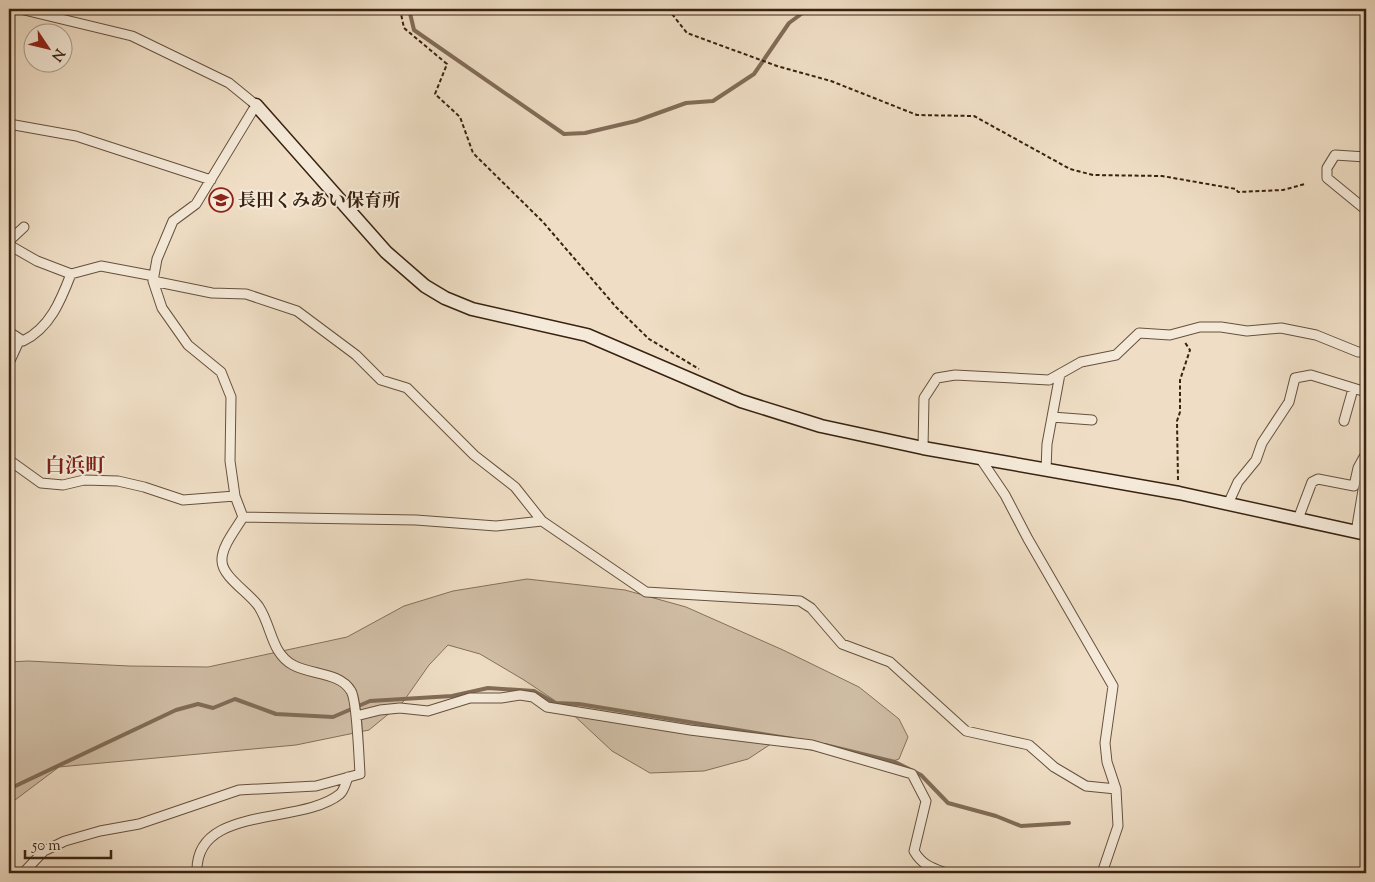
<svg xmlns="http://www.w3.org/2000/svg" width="1375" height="882" font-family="'Sorts Mill Goudy','Noto Serif JP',serif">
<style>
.green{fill:#d0bea6;stroke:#84705b}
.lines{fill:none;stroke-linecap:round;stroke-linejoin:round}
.stream{stroke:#816c57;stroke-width:4}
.street-casing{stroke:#66513d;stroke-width:11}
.secondary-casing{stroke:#392210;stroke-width:15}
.path{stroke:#392210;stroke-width:2;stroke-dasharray:4 2.5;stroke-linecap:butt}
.street{stroke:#f5ead9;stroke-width:9}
.secondary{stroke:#f5ead9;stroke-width:12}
.labels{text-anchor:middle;stroke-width:4;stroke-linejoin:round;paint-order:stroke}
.poi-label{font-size:18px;font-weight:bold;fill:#392210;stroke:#f5ead9;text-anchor:start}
.quarter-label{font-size:20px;font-weight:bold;fill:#7a1f14;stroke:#f5ead9}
</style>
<rect width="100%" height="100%" fill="#efdec5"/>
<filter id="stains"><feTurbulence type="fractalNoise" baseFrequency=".004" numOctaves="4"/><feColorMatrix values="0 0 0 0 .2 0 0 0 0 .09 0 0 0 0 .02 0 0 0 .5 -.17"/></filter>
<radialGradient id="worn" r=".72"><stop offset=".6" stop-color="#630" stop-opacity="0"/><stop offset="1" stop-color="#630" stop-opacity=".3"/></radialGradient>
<path class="green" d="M527,579L625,590L686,607L783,650L859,687L899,719L908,737L899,759L879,766L848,756L805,749L780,738L748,759L704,771L650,773L612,751L566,708L524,680L480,654L448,645L429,665L403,702L369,730L296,745L59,767L15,800L9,801V662L28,661L129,666L208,667L347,637L404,606L453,591Z"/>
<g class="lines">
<path class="stream" d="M409,9L414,30L564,134L585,133L636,121L686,103L713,101L754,74L789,23L808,9
M825,745L895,762L921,775L948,803L996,816L1021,826L1069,823
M9,789L176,710L198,704L213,708L235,699L276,714L333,717L370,701L452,696L488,688L534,691L555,703L579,704L793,739"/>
<g class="street-casing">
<path id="street" d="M20,9L132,36L229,83L256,105L196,204L173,221L157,259L153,281L162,308L188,345L221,372L231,397L230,461L235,496
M9,124L76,136L211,180
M1366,157L1335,155L1327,168V178L1366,210
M9,241L24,227
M9,245L37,261L71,274L101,266L154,276
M153,281L212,293L246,294L297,311L356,355L381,380L407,388L474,455L515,487L542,521L646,592L800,601L811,608L842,644L890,662L966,731L1029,745L1054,767L1086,786L1116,789
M9,332L23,341C50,328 61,300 71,274
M9,363L20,339
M1052,417L1092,420
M1344,421L1353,389
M923,448L924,398L937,378L955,375L1049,380L1081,362L1116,355L1139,333L1170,335L1200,327H1221L1247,331L1281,328L1316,335L1358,352H1366
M980,458L1005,495L1028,539L1113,686L1105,743L1107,762L1116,789L1118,826L1102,873
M9,460L41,483L63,485L84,480L118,481L144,487L183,500L235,496L243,517L416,520L496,526L542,521
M1046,470L1047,444L1060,374
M1228,504L1238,482L1256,460L1262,443L1289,402L1295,378L1311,375L1366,392
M1298,519L1312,482L1318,479L1354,486L1358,468L1364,457
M1356,532L1366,472
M356,716L380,710L400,708L428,711L470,698H501L520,695L533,697L547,707L690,730L812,745L912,774L926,801L914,851C922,865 932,868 946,873
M23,873L44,851L65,841L100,831L139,824L239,790L316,786L360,774C359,759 357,700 351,691C340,672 311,675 293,665C271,653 272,627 259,607C251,594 222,577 222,561C221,547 236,529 243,517
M197,873C194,804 301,826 340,794C344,791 346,782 348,777
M440,873H469"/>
</g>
<g class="secondary-casing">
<path id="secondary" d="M256,105L386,252L425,286L445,298L472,309L587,335L741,401L821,426L923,448L1179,493L1366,534"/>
</g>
<path class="path" d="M400,9L404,28L447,64L435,94L460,117L473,153L543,222L616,307L649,339L699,369
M668,9L687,33L777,66L831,81L917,115L974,116L1070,169L1093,175L1162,176L1236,189L1238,192L1283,190L1305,184
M1178,480L1177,421L1180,412V380L1190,350L1184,341"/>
<use href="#street" class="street"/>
<use href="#secondary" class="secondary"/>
</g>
<defs>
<g id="school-ring" transform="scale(1.25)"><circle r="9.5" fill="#f5ead9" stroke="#8f2418" stroke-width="1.5"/><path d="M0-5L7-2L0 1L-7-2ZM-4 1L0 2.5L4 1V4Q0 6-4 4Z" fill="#8f2418"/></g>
</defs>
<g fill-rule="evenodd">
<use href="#school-ring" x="221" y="200"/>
</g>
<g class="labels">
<g class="poi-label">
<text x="238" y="206">長田くみあい保育所</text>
</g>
<g class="quarter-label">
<text x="75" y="472">白浜町</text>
</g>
</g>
<rect width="1375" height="882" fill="none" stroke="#efdec5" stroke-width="30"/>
<rect x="10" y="10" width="1355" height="862" fill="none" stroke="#392210" stroke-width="2.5"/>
<rect x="15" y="15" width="1345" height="852" fill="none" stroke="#392210"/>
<g transform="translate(48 48) rotate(125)"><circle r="24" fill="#f5ead9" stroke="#aa9a89"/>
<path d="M0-4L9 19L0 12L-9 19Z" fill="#8f2418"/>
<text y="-8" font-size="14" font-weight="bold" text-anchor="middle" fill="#392210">N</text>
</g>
<path d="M25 850v8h86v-8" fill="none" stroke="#392210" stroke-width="2.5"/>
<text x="32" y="850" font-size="15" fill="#392210" stroke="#f5ead9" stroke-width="4" paint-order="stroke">50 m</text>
<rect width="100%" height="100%" filter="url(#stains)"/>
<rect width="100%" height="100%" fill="url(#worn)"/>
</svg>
